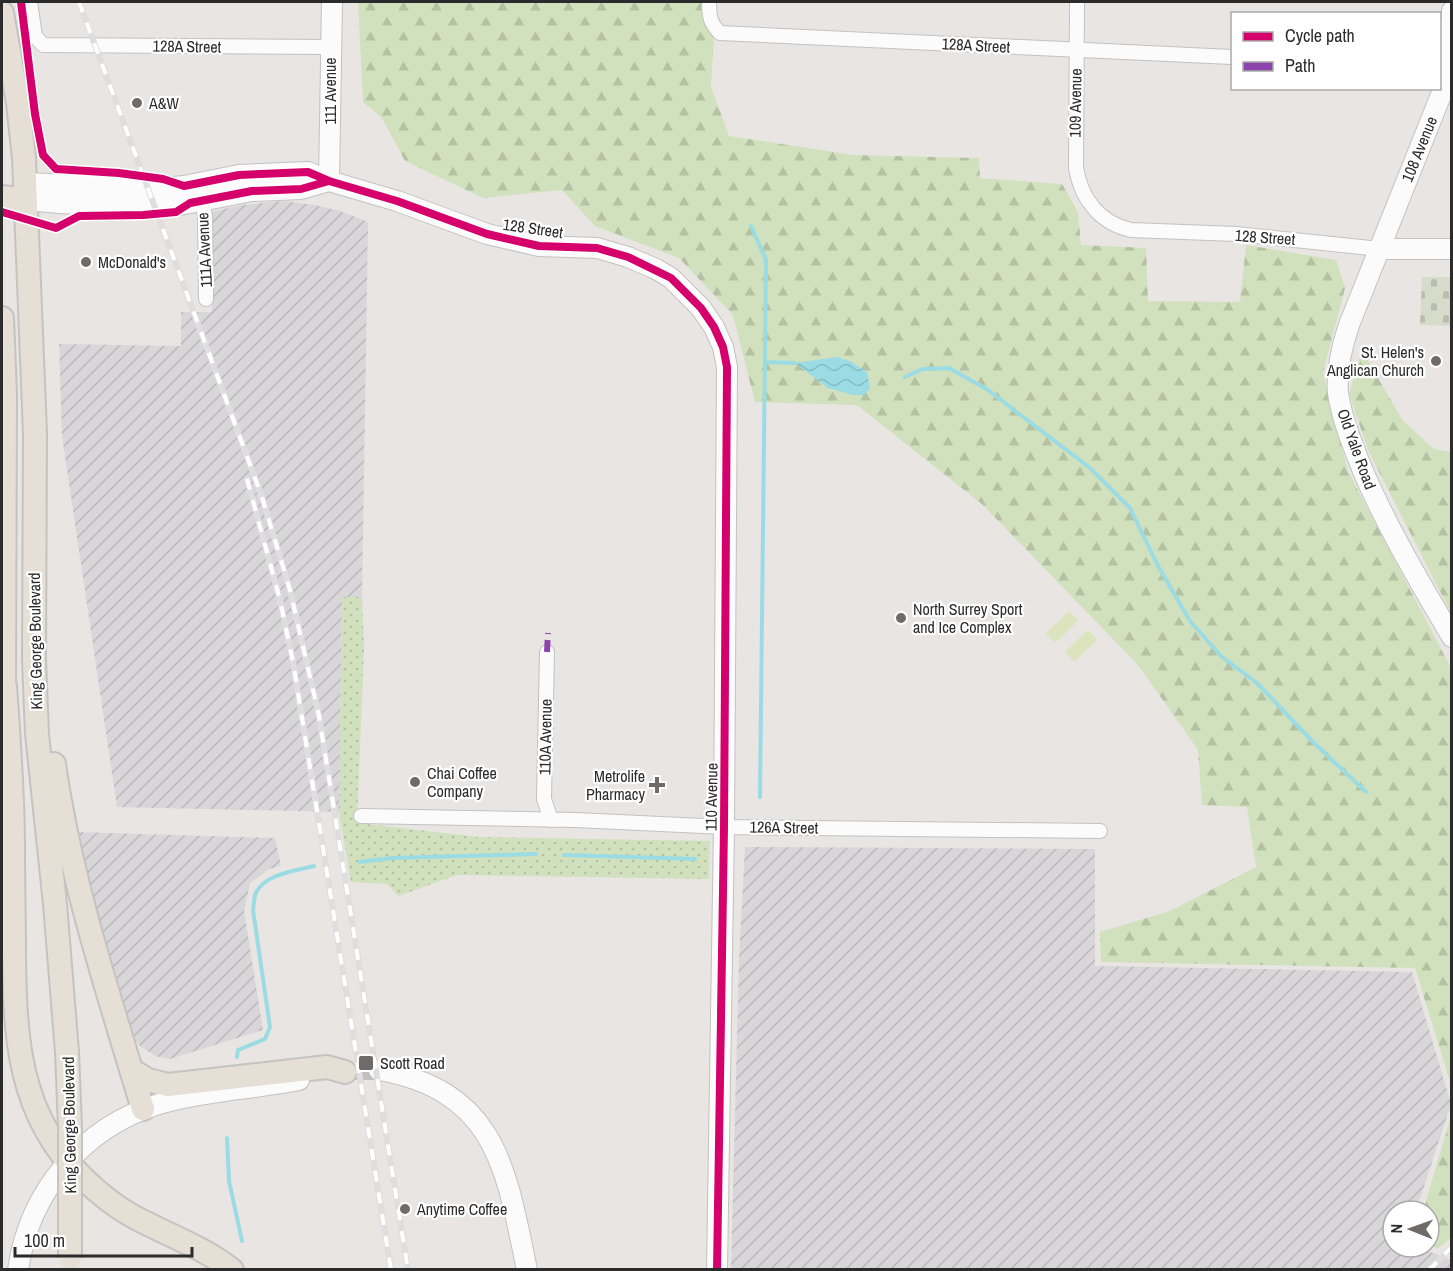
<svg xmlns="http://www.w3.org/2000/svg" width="1453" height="1271" font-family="'Archivo Narrow',sans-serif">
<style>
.industrial{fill:url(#industrial-furrows)}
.grass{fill:url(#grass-dots)}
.forest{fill:url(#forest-firs)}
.cemetery{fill:url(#cemetery-stones)}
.pitch{fill:#dbe4bc}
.water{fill:url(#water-waves)}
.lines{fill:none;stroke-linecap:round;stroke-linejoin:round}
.stream{stroke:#9bdce4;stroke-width:4}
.secondary-tunnel{stroke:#c2c0bd;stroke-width:20;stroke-dasharray:20 10;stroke-linecap:butt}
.street-casing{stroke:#c3c2c2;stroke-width:16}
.secondary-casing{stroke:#c3c2c2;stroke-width:22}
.primary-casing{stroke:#c5c3c2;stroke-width:26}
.street{stroke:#fcfbfb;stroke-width:14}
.secondary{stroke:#fcfbfb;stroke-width:20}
.primary{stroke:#e5dfd5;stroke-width:22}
.rail-casing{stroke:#dededf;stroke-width:6}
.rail{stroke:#fff;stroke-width:4;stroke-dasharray:11;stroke-linecap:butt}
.primary-bridge-casing{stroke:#c5c3c2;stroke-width:26;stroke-linecap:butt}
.primary-bridge{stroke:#e5dfd5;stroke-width:22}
.quiet{stroke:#8e44ad;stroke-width:6;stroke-dasharray:12 6;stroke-linecap:butt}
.cycleway-casing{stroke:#fff;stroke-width:11}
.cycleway{stroke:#d6006c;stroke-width:8}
.poi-dot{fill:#6d6c6b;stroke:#fff;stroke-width:2}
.labels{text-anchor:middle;stroke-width:4.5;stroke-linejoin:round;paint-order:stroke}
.street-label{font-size:16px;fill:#2b2b2b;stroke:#fff}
.poi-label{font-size:16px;fill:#2b2b2b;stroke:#fff;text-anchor:start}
</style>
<defs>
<pattern id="industrial-furrows" width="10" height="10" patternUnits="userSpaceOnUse" patternTransform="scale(1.5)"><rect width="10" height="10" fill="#d8d6d9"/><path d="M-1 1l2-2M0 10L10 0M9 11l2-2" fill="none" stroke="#bab8ba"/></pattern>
<pattern id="grass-dots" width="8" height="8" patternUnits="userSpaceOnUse" patternTransform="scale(1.5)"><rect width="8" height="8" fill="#d1e1bd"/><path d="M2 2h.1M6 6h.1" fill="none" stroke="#b4c1a3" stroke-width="1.8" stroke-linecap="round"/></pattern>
<pattern id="forest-firs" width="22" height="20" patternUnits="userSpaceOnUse" patternTransform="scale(1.5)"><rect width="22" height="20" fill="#d1e1bd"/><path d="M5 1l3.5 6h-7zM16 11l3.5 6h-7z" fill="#b4c1a3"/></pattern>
<pattern id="cemetery-stones" width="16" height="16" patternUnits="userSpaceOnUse" patternTransform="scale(1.5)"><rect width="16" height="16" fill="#d7dcca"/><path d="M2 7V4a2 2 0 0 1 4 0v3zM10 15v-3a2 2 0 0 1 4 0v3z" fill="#b9bdae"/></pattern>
<pattern id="water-waves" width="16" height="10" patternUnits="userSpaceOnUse" patternTransform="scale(1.5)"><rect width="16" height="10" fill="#9bdce4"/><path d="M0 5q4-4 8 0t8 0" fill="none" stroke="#86bdc4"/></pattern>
</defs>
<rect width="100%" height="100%" fill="#e8e5e2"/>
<path class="industrial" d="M284,201L315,205L340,211L368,222L362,597L342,598L339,812L117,807L62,436L59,344L181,346V312H212L210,212L242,205Z
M77,832L275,838L281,866L269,869L250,883L244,911L263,1030L170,1059L155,1056L140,1046L129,1033Z
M745,847L1095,849V966L1412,972L1451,1104L1416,1211H1393V1247H1418L1451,1260V1269H731L739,959Z"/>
<path class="grass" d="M342,597H362L364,649L357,823L478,837L710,841L709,879L457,875L398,896L387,884L351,882L339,812Z"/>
<path class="forest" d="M358,2H700L714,37L711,87L729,136L853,155L979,158L980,178L1062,184L1078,212L1081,245L1146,248L1148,301L1240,302L1246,245L1336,260L1345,288L1323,373L1348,471L1451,668V1085L1415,968L1101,962L1100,932L1170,911L1256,867L1247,807L1202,805L1198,750L1138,665L983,505L857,405L755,402L733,315L679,258L595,226L562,190L483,198L405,161L382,118L363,102Z
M1362,350L1403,421L1434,449L1451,452V613L1368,450L1349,394Z
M1451,1116V1238L1437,1249L1429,1244V1211H1423Z"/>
<path class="cemetery" d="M1422,277H1451V326L1420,325Z"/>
<path class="pitch" d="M1069,611L1078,621L1055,643L1046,633Z
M1088,630L1097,640L1074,662L1065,652Z"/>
<path class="water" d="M837,357L850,361L867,372L870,388L864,395H853L828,388L795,363Z"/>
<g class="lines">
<path class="stream" d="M751,226L766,260L760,797
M765,362L795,363
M905,377L923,369L949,368L988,390L1090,468L1130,508L1158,566L1190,621L1222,657L1257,683L1313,742L1366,792
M564,855L695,859
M360,862L392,858L536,854
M237,1057L238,1050L265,1039L270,1027L253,910C254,905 254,900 255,895C263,874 295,871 314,866
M227,1138L229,1181L242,1241"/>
<path class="secondary-tunnel" d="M355,1070H379"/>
<g class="street-casing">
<path id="street" d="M30,2L35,36L43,45L330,47
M709,2C709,16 710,23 720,33L1232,57
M1077,2L1076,168C1081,198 1099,223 1131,230L1236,234L1380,249
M201,202L205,215L206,299
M547,652L544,799L551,820
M361,816L576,820L724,827L1100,831"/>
</g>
<g class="secondary-casing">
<path id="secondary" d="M1452,11L1448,69L1443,90L1349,325C1342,346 1336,370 1338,393C1342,420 1353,446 1363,471C1388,529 1420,583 1452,637
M329,181L332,2
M26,183L156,189L184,186L239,175L308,172L329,181L397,201L487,234L539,246L597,248L628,257L656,269L671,278L701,308L714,327L723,347L727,367L724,827L717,1270
M26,200L60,203L138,207L180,205L252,191L301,189L329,181
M1380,249H1452
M379,1070C497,1091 506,1169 527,1270
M18,1270C29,1192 83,1127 159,1104C204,1091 253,1089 299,1080"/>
</g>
<g class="primary-casing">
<path id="primary" d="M2,13L18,103L24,158L35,433L34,660L37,734L55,904L67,1052
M2,197L26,200
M2,318L5,394L4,699
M5,686C9,740 13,794 13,849C13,884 14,919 14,954C15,1037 18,1114 82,1177C97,1192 117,1208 136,1218C168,1235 203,1247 232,1270
M54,764C71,882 109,996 143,1109
M131,1070L148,1080L168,1085L327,1067L345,1072"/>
</g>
<use href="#street" class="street"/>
<use href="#secondary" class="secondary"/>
<use href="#primary" class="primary"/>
<g class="rail-casing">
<path id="rail" d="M79,2L262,497L290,590L319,716L408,1270
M247,479L280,600L293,662L391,1270
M1429,1270L1452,1247"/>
</g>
<use href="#rail" class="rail"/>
<g class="primary-bridge-casing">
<path id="primary-bridge" d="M67,1052L70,1128V1258"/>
</g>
<use href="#primary-bridge" class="primary-bridge"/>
<path class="quiet" d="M547,652L548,633"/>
<g class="cycleway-casing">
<path id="cycleway" d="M21,2L35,114L43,155L56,169L119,173L163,179L184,186L239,175L308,172L329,181L397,201L487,234L539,246L597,248L628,257L671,278L701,308L714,327L723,347L727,367L724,827L717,1270
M2,212L56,228L79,216L143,215L176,212L190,203L252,191L301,189L329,181"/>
</g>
<use href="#cycleway" class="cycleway"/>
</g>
<g class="poi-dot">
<circle cx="137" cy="103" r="6"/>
<circle cx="86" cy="262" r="6"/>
<circle cx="1436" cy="361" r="6"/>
<circle cx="901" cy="618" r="6"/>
<circle cx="415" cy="782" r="6"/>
<path d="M654 776h6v6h6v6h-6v6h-6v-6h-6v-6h6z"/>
<rect x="358" y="1055" width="16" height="16" rx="3"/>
<circle cx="405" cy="1209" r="6"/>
</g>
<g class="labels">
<g class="street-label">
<text transform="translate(976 45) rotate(3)" y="6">128A Street</text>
<text transform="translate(187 46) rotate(1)" y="6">128A Street</text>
<text transform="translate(330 91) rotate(-90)" y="6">111 Avenue</text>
<text transform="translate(1075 103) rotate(-89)" y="6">109 Avenue</text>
<text transform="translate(1419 149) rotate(-68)" y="6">108 Avenue</text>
<text transform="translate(533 228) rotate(8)" y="6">128 Street</text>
<text transform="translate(1265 237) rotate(4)" y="6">128 Street</text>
<text transform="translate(204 250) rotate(-93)" y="6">111A Avenue</text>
<text transform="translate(1357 449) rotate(70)" y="6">Old Yale Road</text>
<text transform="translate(35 641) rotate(-91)" y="6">King George Boulevard</text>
<text transform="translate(545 737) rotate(-89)" y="6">110A Avenue</text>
<text transform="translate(711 797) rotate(-89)" y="6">110 Avenue</text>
<text transform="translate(784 827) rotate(1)" y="6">126A Street</text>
<text transform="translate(69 1125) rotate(-91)" y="6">King George Boulevard</text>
</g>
<g class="poi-label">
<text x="149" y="109">A&amp;W</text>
<text x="98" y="268">McDonald's</text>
<text x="1424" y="358" text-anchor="end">St. Helen's<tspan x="1424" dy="18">Anglican Church</tspan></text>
<text x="913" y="615">North Surrey Sport<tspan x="913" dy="18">and Ice Complex</tspan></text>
<text x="427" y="779">Chai Coffee<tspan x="427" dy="18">Company</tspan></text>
<text x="645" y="782" text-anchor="end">Metrolife<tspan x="645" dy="18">Pharmacy</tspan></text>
<text x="380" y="1069">Scott Road</text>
<text x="417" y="1215">Anytime Coffee</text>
</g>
</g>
<rect width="1453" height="1271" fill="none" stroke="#2b2b2b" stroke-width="6"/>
<rect x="1231" y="12" width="210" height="78" fill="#ffffff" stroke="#aaaaaa" stroke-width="1.5"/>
<rect x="1243" y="32" width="30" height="9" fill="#d6006c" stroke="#aaaaaa" stroke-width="1.5"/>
<text x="1285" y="42" font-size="18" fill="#2b2b2b">Cycle path</text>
<rect x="1243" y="62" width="30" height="9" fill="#8e44ad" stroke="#aaaaaa" stroke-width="1.5"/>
<text x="1285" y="72" font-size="18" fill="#2b2b2b">Path</text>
<g transform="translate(1411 1229) rotate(271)"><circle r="28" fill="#ffffff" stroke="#aaaaaa" stroke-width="1.5"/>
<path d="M0-4.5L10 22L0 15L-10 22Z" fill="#6d6c6b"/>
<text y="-9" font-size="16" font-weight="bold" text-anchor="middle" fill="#2b2b2b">N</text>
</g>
<path d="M15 1247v9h177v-9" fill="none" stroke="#2b2b2b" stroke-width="3"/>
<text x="24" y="1247" font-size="18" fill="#2b2b2b" stroke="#ffffff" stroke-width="4.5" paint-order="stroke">100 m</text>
</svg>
